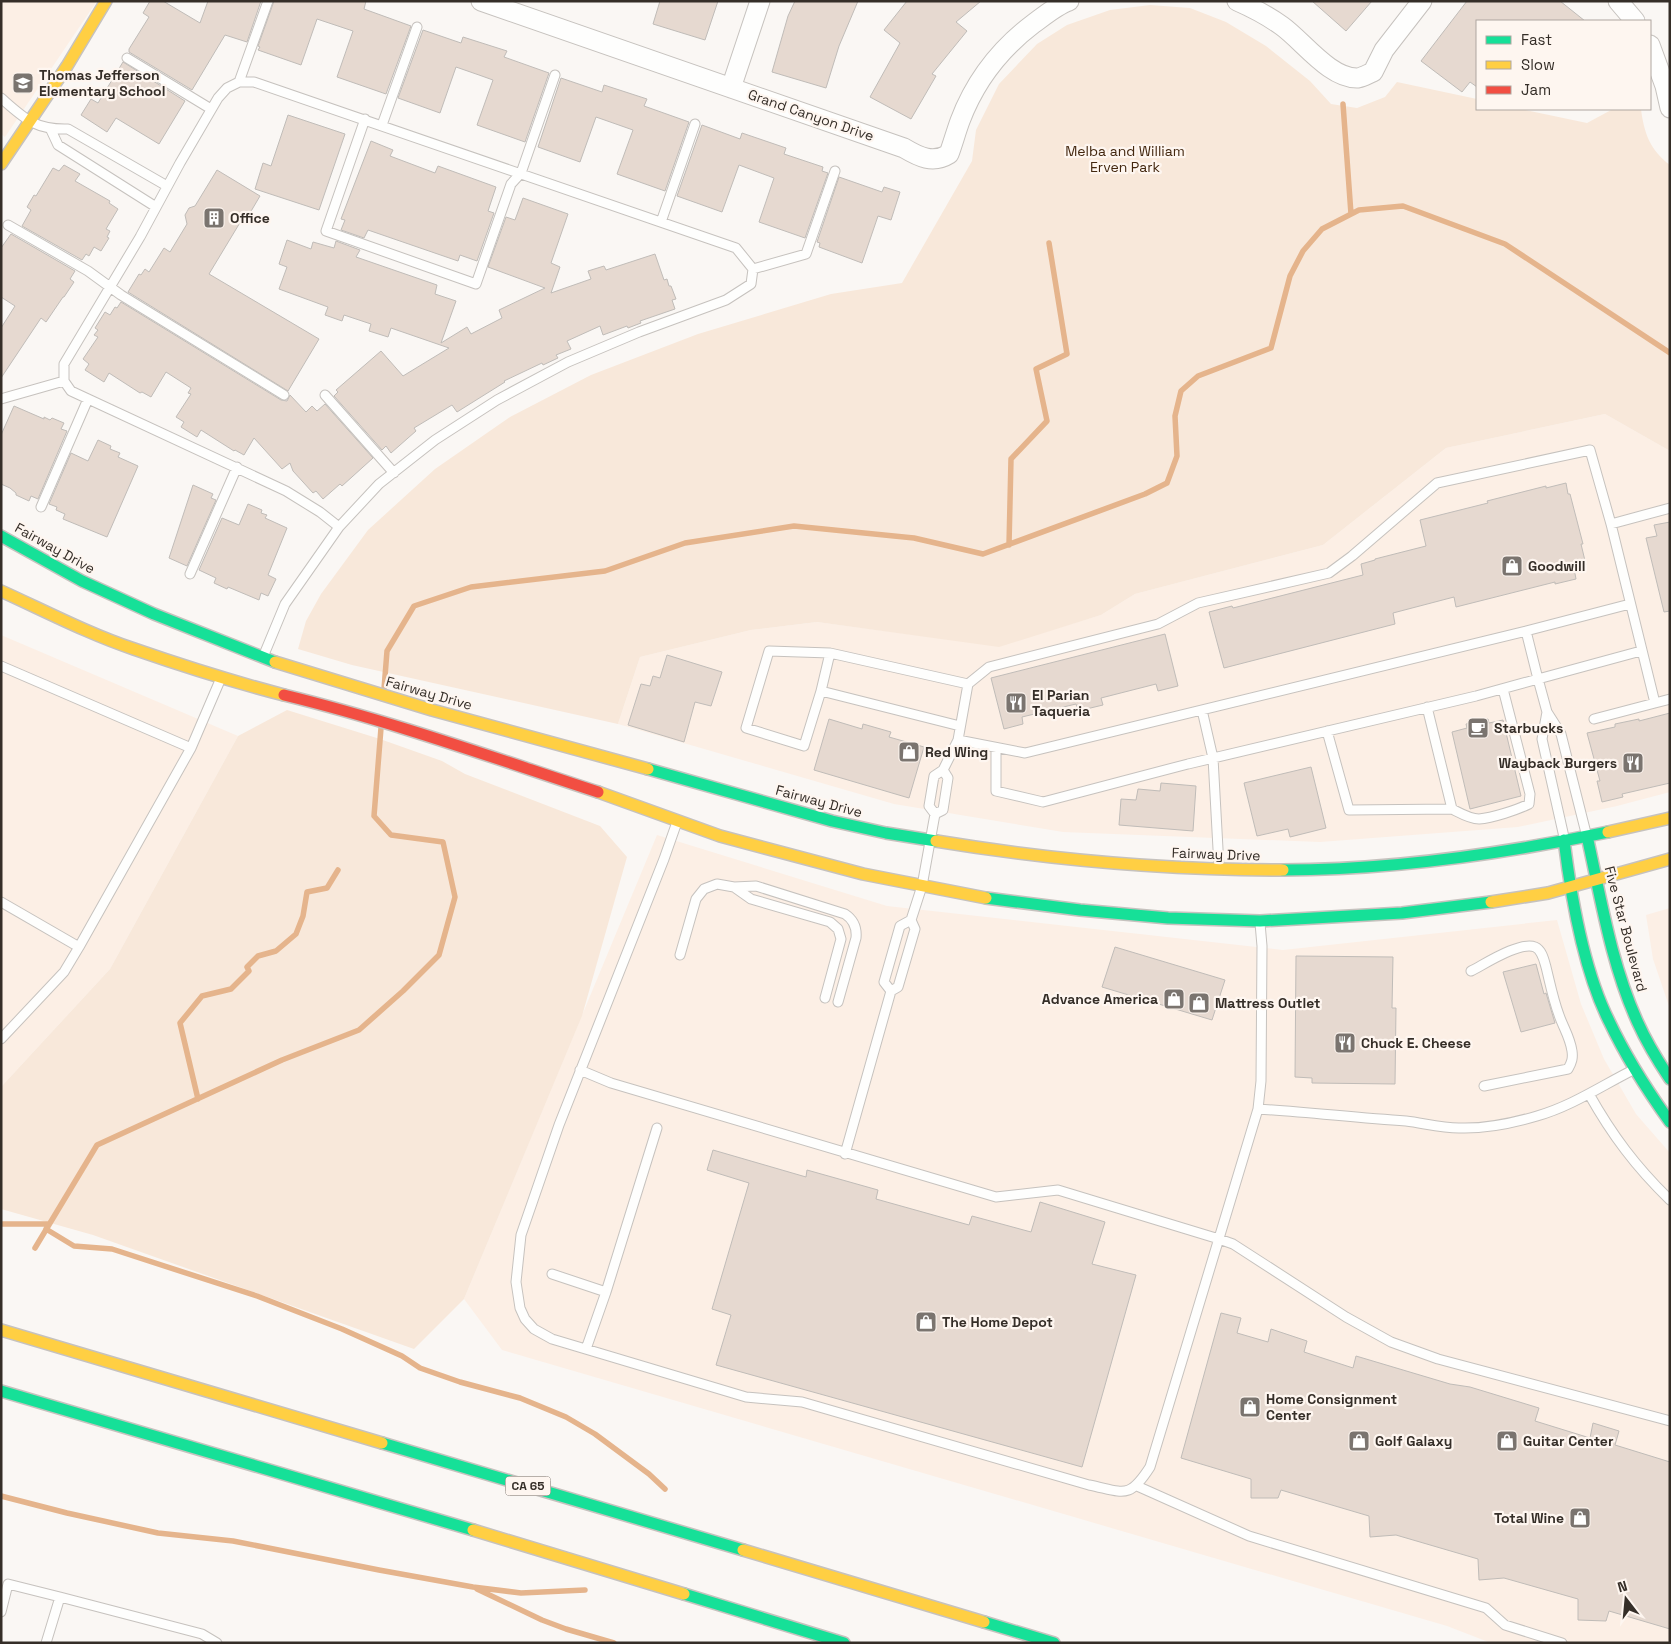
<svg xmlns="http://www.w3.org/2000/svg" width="1671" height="1644" font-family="'Space Grotesk',sans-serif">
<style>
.built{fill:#fcefe5}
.green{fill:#f8e8da}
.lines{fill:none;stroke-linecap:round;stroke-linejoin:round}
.stream{stroke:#e5b48c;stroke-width:5.5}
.building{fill:#e6d9d0;stroke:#c0bcb8}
.lane-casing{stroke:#c6c2be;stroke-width:11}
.street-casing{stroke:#c6c2be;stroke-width:21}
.fast-casing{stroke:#c6c2be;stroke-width:14}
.slow-casing{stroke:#c6c2be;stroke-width:14}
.jam-casing{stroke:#c6c2be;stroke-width:14}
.lane{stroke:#fefefd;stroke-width:9}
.street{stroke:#fefefd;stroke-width:19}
.fast{stroke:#16e098;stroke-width:11}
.slow{stroke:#ffcf43;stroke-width:11}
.jam{stroke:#f24e42;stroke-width:11}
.labels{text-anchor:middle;stroke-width:4.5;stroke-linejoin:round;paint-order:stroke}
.shield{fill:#fef6f0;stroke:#716a64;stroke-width:1}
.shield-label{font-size:12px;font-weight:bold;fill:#352e28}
.poi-label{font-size:14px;font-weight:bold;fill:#352e28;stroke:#fef6f0;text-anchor:start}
.street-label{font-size:14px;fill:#352e28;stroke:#fef6f0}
.park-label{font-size:14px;fill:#43270f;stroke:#fef6f0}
</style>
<rect width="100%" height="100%" fill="#faf7f4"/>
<path class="built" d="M1,1H97L5,137L1,134Z
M1605,414L1670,451V792L1617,806L1518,827L1320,842L1063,832L894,804L618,724L640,657L751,630L817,622L999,646L1101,615L1135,594L1323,545L1446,448Z
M1,635L238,736L110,969L1,1087Z
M657,835L887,906L1283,950L1557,920L1581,1004L1604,1059L1636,1114L1670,1153V1643H1491L1447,1626L502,1350L464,1299Z
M1670,908V1009L1653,959L1646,915Z"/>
<path class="green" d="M1150,5L1190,8L1226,22L1266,46L1310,81L1331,104L1357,108L1385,97L1397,82L1477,99V109H1521L1587,123L1613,109H1641C1644,133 1650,150 1670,165V451L1605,414L1446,448L1323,545L1135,594L1101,615L999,647L817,622L751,630L640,657L618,724L352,665L298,649L306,621L321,594L368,530L435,469L510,417L591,375L698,334L831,294L902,283L972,161L976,130L999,84L1037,44L1067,25L1110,10Z
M287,710L380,739L442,761L465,774L600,826L627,857L582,1016L464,1299L414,1349L93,1235L1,1209V1087L110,969L238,736Z"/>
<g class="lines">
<path class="stream" d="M1343,104L1351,214
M1009,545L1011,459L1047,421L1036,369L1067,354L1049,243
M384,689L387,651L414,606L471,587L605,571L685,543L794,526L914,538L983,554L1145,494L1167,483L1177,456L1175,416L1181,391L1198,376L1271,348L1290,276L1303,251L1322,229L1359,210L1403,206L1505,244L1670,353
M198,1099L180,1023L202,996L231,989L249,971L247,967L258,956L276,951L296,934L303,916L307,892L327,888L338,870
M1,1224H49
M46,1229L74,1246L112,1249L257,1296L342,1329L402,1356L420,1368L460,1382L520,1398L566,1417L595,1434L649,1474L665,1489
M35,1248L97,1145L282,1060L359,1030L403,991L439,955L455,897L443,842L391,835L374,816L381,728
M1,1496L67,1513L158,1533L233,1541L379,1570L473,1587L521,1593L585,1590
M477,1589L542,1620L566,1629L614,1643"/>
</g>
<path class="building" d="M150,1H163L200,23L208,1H261L247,42L225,35L192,90L129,52V49L149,17L143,13Z
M274,1H366L364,9L411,26L386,94L337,77L353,31L317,19L301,65L258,50L260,47L258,46Z
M660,1H718L705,40L653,24Z
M795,1H858L839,46L826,88L772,72L788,16Z
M907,1H981L956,22L967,31L932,74L936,76L911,119L870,97L900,43L884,30Z
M1312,1H1372L1346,31Z
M1467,1H1560L1585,21H1477V87L1470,82L1462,92L1421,61Z
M423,30L461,43L463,37L507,51L504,57L549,73L525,142L477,125L493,80L479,75L456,67L440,113L398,98Z
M123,62L185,101L159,144L116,118L107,132L81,115L91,99L98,103Z
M561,78L602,92L604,85L647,99L644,106L689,122L665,191L617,174L633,130L596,117L580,162L538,147Z
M288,115L345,134L319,210L255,189L263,163L271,166Z
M702,125L740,139L742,133L786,148L784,154L823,167L822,171L828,173L805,238L759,222L774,178L739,165L722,212L677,196Z
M371,141L393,150L390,156L435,173L438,166L496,187L488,211L494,213L477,261L460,255L458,261L368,230L364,238L341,230L345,220L341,219Z
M64,165L80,174L75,181L110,201L109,203L118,209L106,229L110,231L107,237L109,238L101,251L94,247L89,256L86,254L82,260L22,226L31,210L27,207L34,195L36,196L53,168L59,171Z
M217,170L260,196L250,213L247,211L209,274L319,339L288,391L128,292L139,274L141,275L145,269L149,272L164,248L170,252L187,224L185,215L189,208L195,206Z
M839,177L882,192L884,187L900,192L891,220L878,216L862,263L819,247L820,243L817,242Z
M523,198L568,214L551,263L560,267L551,293L591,279L588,271L604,266L606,270L655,254L664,280L667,279L669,286H671L676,299L672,300L675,309L640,321L641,323L628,328L627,326L603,335L600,326L567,341L571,349L556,355L558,358L543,365L542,363L504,381L505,382L457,412L452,405L414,428L416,431L391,453L386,446L382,450L334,396L338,392L336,390L381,351L403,376L449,348L391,328L388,337L369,331L371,324L344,315L342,321L325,315L328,307L279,289L287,267L279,264L287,240L311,249L313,242L334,248L336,241L360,250L356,257L437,285L435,294L456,301L441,343L467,327L471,334L502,318L499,310L545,288L488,267L506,217L515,220Z
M11,234L75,271L70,279L74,282L64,297H63L46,322L41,318L1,378V328L15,306L1,297V248Z
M121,302L281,400L287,401L290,395L306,412L312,406L317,411L325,404L373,458L342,486L340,484L323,499L316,491L313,493L293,471L290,463L282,469L254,438L244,455L235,450L234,451L201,430L197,437L181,427L184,422L176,417L191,394L188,393L191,388L166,372L151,397L142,392L140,393L109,373L104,382L85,370L89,364L83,359L98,337L94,335L98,330L95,328L105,312L110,315L115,307L117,308Z
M14,406L44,419V417L50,420L52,418L64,423L61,429L67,431L38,499L31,496L29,501L16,495V493L10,488L1,484V435Z
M98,440L111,446L110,449L120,453L118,457L138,466L107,537L63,519L65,514L56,510L57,507L49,504L71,453L88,461Z
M1566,483L1568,494H1570L1583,544H1581L1586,565L1574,568L1576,579L1555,584V582L1456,607L1454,597L1393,613L1395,624L1224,668L1209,612L1232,606L1233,608L1363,575L1361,564L1375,560V559L1426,546L1420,520L1488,503L1487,501L1546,486V488Z
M193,485L213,494L211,498L216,500L187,566L169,558Z
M248,504L262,510L261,513L267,515L265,518L287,528L268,575L276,579L268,596L261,593L259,600L228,587L227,589L214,583L216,578L199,570L222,518L239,525Z
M1670,522V611L1664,612L1646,538L1657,536L1654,525Z
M1165,634L1178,686L1158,691L1156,684L1101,698L1103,705L1078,711L1076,704L1022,717L1023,724L1004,729L991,678Z
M667,655L722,672L711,706L695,702L684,742L628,725L641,684L650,686L653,676L660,678Z
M1670,713V783L1622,794L1623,797L1602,802L1597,781H1600L1587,733L1615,727V724L1639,719V721Z
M829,719L862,729L863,724L891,732L889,737L924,747L909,798L814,770Z
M1488,719L1489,723L1503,720L1521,796L1470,809L1452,732L1467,728L1466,724Z
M1311,767L1326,828L1290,837L1288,829L1257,836L1244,783Z
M1161,783L1196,786L1193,831L1119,825L1121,799L1136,800L1138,789L1160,791Z
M1115,947L1225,980L1212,1020L1102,987Z
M1296,956L1393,957L1392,1008H1396L1395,1084L1312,1083V1078L1295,1077Z
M1536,964L1544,994L1546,993L1555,1023L1521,1032L1503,972Z
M713,1150L806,1177L807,1170L878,1190L876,1199L969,1225L972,1216L1031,1232L1040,1202L1105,1222L1092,1264L1136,1275L1082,1467L716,1365L731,1315L712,1309L749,1183L707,1170Z
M1221,1313L1241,1318L1237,1333L1268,1342L1271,1329L1307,1341L1304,1352L1353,1368L1356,1356L1450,1384L1470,1387L1539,1408L1535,1421L1590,1438L1593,1423L1619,1431L1615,1445L1670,1462V1629L1609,1611L1606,1621L1578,1620V1599L1504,1578L1479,1580L1478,1559L1396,1535L1370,1537L1369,1516L1281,1490L1278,1498H1251V1479L1181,1458Z"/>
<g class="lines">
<g class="lane-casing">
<path id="lane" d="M127,58L211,109
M239,82L268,1
M1,98C25,119 35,130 68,129L167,186
M365,119L326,231L476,284L511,184L521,173L555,75
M382,125L417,27
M51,130L58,145L156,207
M661,222L695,124
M8,225L88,271L121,295L284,395
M753,269L806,254L835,171
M325,395L394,473
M1,399L64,381
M41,507L88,399
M1611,524L1670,508
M190,574L237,467
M830,653L968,684
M263,657L285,604L339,527L379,484L435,440L497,400L568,362L639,332L726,300L751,284L753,269L736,248L254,82H239L227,88L218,98L180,163L140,237L64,364V381L71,391L286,491L320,512L339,527
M1,666L191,748
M821,691L830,653L769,651L746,728L804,746L821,691L960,726
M1655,703L1670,699
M1427,707L1452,809
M1202,710L1213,758L1219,867
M1547,712L1542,739L1564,837
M1327,731L1349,810L1452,809C1460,813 1470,819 1479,819C1492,818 1517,810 1529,804L1530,794L1503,689
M958,740L1025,753L1526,631
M996,748V791L1043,802L1188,764L1476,696L1538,679L1526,631L1630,604
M935,814L943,810L948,778L943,770
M677,822L664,859L559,1125L521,1235L516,1282L520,1308L525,1319L534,1329L552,1339L746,1397L802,1402L1089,1485C1124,1492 1129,1500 1150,1467L1258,1109L1261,1081L1262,946L1260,923
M1586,833L1561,734L1547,712L1538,679L1641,651
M734,887L751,899L830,922L838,929L841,939L825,998
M1,902L79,947L64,972L1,1039
M79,947L191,748L221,678
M680,955L696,899L704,889L717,884L734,887L756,886L845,914C854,920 857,928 856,938L838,1002
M1471,971C1485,964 1520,941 1535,947C1542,950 1544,960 1546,967C1550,983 1553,999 1559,1015C1563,1027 1570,1037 1572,1051C1573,1058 1572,1062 1568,1069L1484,1086
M891,991L884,982L900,926L911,920L922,886L935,814L929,806L934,776L943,770L958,740L968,684L989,667L1158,624L1198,603L1329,573L1352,556L1437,483L1590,450L1611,524L1655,703L1594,719
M580,1070L611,1083L996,1197L1058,1190L1219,1239L1233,1244L1346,1317L1391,1342L1438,1359L1670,1421
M1589,1094C1612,1135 1636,1167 1670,1200
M1258,1109C1308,1112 1357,1118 1406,1121C1423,1123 1441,1128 1459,1128C1484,1129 1513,1123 1537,1116C1572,1106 1601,1086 1633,1070
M845,1154L891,991L898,987L915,929L911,920
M552,1274L606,1292L657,1128
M586,1349L606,1292
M1137,1486L1249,1536L1486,1608L1505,1625L1562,1643
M60,1597L202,1634L217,1643
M1,1612L8,1584L60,1597L46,1643"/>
</g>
<g class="street-casing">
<path id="street" d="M481,1L904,148C919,157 933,164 949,154C953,143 956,132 960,121C975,81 1000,49 1033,24C1044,16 1057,5 1069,1
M1237,1C1253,8 1268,16 1282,26C1303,41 1330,79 1358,78C1363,77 1368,74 1373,72L1384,50L1422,1
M1618,1L1635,21
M1650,45L1665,86L1670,108
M731,88L760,1"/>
</g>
<g class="fast-casing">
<path id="fast" d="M1,536L82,581L154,614L275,662
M648,769L832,821L886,833L936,841
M1587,836C1601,899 1611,964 1638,1023C1647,1043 1658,1061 1670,1079
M1564,840C1571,897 1583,969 1609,1021C1626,1057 1647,1090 1670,1122
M1283,870C1392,870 1502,854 1608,832
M986,898L1080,910L1168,918L1260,921L1402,913L1491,902
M1,1391L473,1530
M382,1443L743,1550
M684,1594L844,1643
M984,1622L1054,1643"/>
</g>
<g class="slow-casing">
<path id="slow" d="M1,164L67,66L106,1
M1,591C45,611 89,634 134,649C183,666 234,682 284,695
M275,662L432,710L648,769
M598,792L720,836L863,874L986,898
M1608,832L1670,818
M936,841C1051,860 1167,870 1283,870
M1491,902L1548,893L1670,859
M1,1330L382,1443
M473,1530L684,1594
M743,1550L984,1622"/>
</g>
<g class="jam-casing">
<path id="jam" d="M284,695C391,721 494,758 598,792"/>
</g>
<use href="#lane" class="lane"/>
<use href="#street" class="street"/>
<use href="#fast" class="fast"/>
<use href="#slow" class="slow"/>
<use href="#jam" class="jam"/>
</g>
<defs>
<g id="school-square" transform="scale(1.125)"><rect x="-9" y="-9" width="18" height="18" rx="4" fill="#7a746f" stroke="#fef6f0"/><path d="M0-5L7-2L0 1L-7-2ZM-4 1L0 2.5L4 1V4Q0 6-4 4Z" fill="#fff"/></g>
<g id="building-square" transform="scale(1.125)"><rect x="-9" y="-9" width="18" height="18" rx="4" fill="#7a746f" stroke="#fef6f0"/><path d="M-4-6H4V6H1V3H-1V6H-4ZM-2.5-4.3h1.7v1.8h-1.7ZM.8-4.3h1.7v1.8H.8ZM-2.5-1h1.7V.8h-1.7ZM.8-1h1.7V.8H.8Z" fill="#fff"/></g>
<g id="shop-square" transform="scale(1.125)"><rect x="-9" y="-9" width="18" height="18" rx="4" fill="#7a746f" stroke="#fef6f0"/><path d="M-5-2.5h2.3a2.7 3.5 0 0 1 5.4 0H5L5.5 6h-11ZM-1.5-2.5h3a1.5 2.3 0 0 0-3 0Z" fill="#fff"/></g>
<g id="restaurant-square" transform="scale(1.125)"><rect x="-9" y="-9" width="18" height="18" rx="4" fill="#7a746f" stroke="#fef6f0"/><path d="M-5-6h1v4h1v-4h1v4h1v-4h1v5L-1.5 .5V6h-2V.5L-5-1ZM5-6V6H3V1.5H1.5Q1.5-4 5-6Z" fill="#fff"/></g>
<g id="cafe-square" transform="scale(1.125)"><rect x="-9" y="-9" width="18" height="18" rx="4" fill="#7a746f" stroke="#fef6f0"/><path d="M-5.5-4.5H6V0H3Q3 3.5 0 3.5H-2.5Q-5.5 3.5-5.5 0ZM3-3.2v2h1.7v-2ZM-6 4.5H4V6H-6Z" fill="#fff"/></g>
</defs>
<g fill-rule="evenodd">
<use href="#school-square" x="23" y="83"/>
<use href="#building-square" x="214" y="218"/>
<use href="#shop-square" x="1512" y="566"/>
<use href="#restaurant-square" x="1016" y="703"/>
<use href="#cafe-square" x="1478" y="728"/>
<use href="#shop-square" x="909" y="752"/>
<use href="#restaurant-square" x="1633" y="763"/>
<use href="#shop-square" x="1174" y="999"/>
<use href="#shop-square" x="1199" y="1003"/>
<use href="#restaurant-square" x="1345" y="1043"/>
<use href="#shop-square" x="926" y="1322"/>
<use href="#shop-square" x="1250" y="1407"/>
<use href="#shop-square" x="1359" y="1441"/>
<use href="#shop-square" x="1507" y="1441"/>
<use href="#shop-square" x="1580" y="1518"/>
</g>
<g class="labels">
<rect class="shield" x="505.5" y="1476.5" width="45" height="19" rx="4"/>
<g class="shield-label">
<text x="528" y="1490">CA 65</text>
</g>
<g class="poi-label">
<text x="39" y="80">Thomas Jefferson<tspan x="39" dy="16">Elementary School</tspan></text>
<text x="230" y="223">Office</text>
<text x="1528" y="571">Goodwill</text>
<text x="1032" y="700">El Parian<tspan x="1032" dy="16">Taqueria</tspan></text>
<text x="1494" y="733">Starbucks</text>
<text x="925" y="757">Red Wing</text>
<text x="1617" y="768" text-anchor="end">Wayback Burgers</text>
<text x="1158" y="1004" text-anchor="end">Advance America</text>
<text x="1215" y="1008">Mattress Outlet</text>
<text x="1361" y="1048">Chuck E. Cheese</text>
<text x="942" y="1327">The Home Depot</text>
<text x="1266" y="1404">Home Consignment<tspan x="1266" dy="16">Center</tspan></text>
<text x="1375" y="1446">Golf Galaxy</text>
<text x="1523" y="1446">Guitar Center</text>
<text x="1564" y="1523" text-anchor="end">Total Wine</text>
</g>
<g class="street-label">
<text transform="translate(811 115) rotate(19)" y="5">Grand Canyon Drive</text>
<text transform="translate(55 548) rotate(29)" y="5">Fairway Drive</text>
<text transform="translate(429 693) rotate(16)" y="5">Fairway Drive</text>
<text transform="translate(819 801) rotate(15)" y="5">Fairway Drive</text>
<text transform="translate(1216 854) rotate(2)" y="5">Fairway Drive</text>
<text transform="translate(1626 929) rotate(75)" y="5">Five Star Boulevard</text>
</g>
<g class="park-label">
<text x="1125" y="156">Melba and William<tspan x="1125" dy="16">Erven Park</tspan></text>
</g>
</g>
<rect width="1671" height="1644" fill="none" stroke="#352e28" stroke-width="5"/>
<rect x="1476" y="20" width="175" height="90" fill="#fef6f0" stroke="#aea6a0"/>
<rect x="1486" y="36" width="25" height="8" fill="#16e098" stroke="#aea6a0"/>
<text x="1521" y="45" font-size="15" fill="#352e28">Fast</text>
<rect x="1486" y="61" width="25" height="8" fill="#ffcf43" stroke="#aea6a0"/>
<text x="1521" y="70" font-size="15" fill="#352e28">Slow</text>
<rect x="1486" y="86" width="25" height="8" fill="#f24e42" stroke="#aea6a0"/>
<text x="1521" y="95" font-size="15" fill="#352e28">Jam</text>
<g transform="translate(1626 1599) rotate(344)" stroke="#fef6f0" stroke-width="4" paint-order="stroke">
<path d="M0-4L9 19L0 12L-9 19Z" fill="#352e28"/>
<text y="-8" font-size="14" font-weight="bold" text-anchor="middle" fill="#352e28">N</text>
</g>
</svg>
